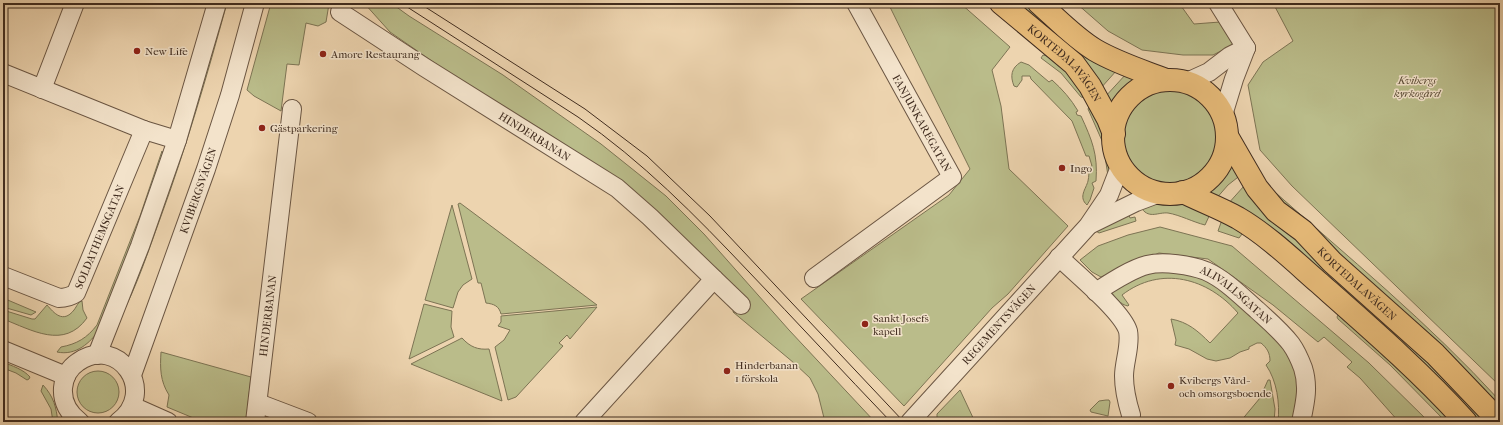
<svg xmlns="http://www.w3.org/2000/svg" width="1503" height="425" font-family="'IM FELL French Canon',serif">
<style>
.green{fill:#babc8a;stroke:#7d7454}
.lines{fill:none;stroke-linecap:round;stroke-linejoin:round}
.minor-casing{stroke:#6b5643;stroke-width:20}
.major-casing{stroke:#402c1f;stroke-width:24}
.minor{stroke:#f3e3cb;stroke-width:18}
.major{stroke:#e6ba78;stroke-width:22}
.tram{stroke:#402c1f;stroke-width:1}
.poi-dot{fill:#8f2418;stroke:#f3e3cb;stroke-width:1.5}
.labels{text-anchor:middle;stroke-width:3;stroke-linejoin:round;paint-order:stroke}
.poi-label{font-size:11px;fill:#402c1f;stroke:#f3e3cb;text-anchor:start}
.street-label{font-size:11px;fill:#402c1f;stroke:#f3e3cb}
.park-label{font-size:11px;font-style:italic;fill:#584934;stroke:#f3e3cb}
</style>
<rect width="100%" height="100%" fill="#edd4af"/>
<filter id="stains"><feTurbulence type="fractalNoise" baseFrequency=".005" numOctaves="4"/><feColorMatrix values="0 0 0 0 .2 0 0 0 0 .09 0 0 0 0 .02 0 0 0 .5 -.17"/></filter>
<radialGradient id="worn" r=".72"><stop offset=".6" stop-color="#630" stop-opacity="0"/><stop offset="1" stop-color="#630" stop-opacity=".3"/></radialGradient>
<path class="green" d="M221,3H227C207,76 186,148 160,219C148,252 137,286 120,318Z
M271,3H333L329,4L326,22L318,26L306,23L299,65L287,64L281,111L254,96L247,90Z
M364,3H391L409,16L503,75L601,144L666,196L704,234L789,330L875,422H825L818,394L810,378L794,363L733,312L739,294L620,180L539,128L452,75L390,32Z
M888,3H960L1010,47L992,70L1001,106L1009,169L1068,226L1008,294L992,308L904,406L801,299L949,195L970,169Z
M1015,3H1025L1041,18L1117,70L1100,89Z
M1076,3H1179L1194,24L1220,22L1235,44L1213,55H1183L1142,50L1108,31Z
M1273,3H1500V386L1292,186L1260,150L1248,85L1263,62L1293,41Z
M1043,55L1056,58L1086,98L1081,97L1061,73L1041,58Z
M1021,62L1029,65L1049,82L1052,80C1062,89 1071,99 1078,111L1076,112L1077,115L1081,116C1092,140 1098,154 1096,181L1092,183L1094,188L1090,200L1087,205C1078,197 1086,189 1088,181C1089,176 1089,172 1089,167L1092,166L1089,156H1086L1072,121L1031,79L1030,76H1022V80L1017,87L1014,86C1010,76 1011,68 1021,62Z
M1127,73L1134,80L1121,92L1111,105L1104,98Z
M1123 136a48 48 0 1 1 96 0a48 48 0 1 1-96 0Z
M1089,107L1109,142L1111,164L1110,175L1108,176L1103,143L1088,109Z
M162,151L164,158L100,329C90,343 76,356 57,352L61,347C77,344 87,338 97,325L140,216Z
M1231,165L1242,174L1228,185L1215,200L1208,192C1218,184 1225,176 1231,165Z
M1244,186L1405,338L1487,422H1477L1462,406L1227,205Z
M1268,186C1347,256 1429,323 1500,401V409L1298,221Z
M1172,202L1189,204L1211,212L1205,225C1193,222 1180,215 1168,213C1158,212 1150,219 1142,209L1150,204Z
M460,203L597,305L501,314C499,306 494,304 486,303L481,283H478L458,204Z
M452,205L472,279L463,285L458,292L453,308L425,300Z
M1128,212L1130,218L1135,217L1136,221L1099,233L1096,231Z
M1223,217L1242,234L1239,238L1218,231Z
M1160,227L1232,246L1369,363L1429,422H1399L1360,378L1347,367L1352,362L1324,337L1318,342L1273,305L1208,259L1159,253L1101,277L1092,272L1080,260L1098,246L1128,235Z
M1181,271L1213,281L1263,323L1291,357L1300,388L1292,422H1278C1280,403 1277,381 1266,365L1270,361C1270,353 1267,348 1261,343H1257L1249,347V349L1240,352L1230,358L1216,361L1207,359L1189,349L1175,345L1176,340L1171,319C1188,322 1198,331 1210,343L1238,313C1208,278 1161,265 1122,295L1129,305L1128,306C1121,305 1114,297 1111,291L1120,285L1149,273Z
M3,298L36,312L31,315L3,307Z
M82,301L83,310L87,318C64,350 32,330 3,319V310L32,319H35L47,305C54,313 63,324 74,310C77,306 78,302 82,301Z
M424,304L452,311L451,327L454,337L409,359Z
M597,307L570,339L567,335L559,343L563,346L516,397L508,400L495,347L504,340L510,330L498,326L501,322V316Z
M1338,315L1397,366L1452,422H1446L1390,365L1338,319L1337,317Z
M462,338C470,347 478,350 489,349L502,401L411,364Z
M161,352L251,377L246,422H203L167,407L169,395C160,381 160,368 161,352Z
M3,362C12,366 23,369 30,377L29,379L27,380L16,373L3,368Z
M77 392a21 21 0 1 1 42 0a21 21 0 1 1-42 0Z
M1268,380H1270L1275,409L1274,422H1258L1253,418L1249,422H1240L1260,398Z
M43,385C54,397 56,407 58,422H53L51,409L41,391Z
M960,390L975,422H941L937,418V414Z
M1106,400H1109L1110,402L1108,416L1091,412L1090,410L1099,401Z"/>
<g class="lines">
<g class="minor-casing">
<g id="minor">
<path d="M1218,3L1246,48"/>
<path id="s1" d="M340,12L424,67L617,188L650,217L714,279L584,422"/>
<path d="M3,73L144,130L177,140"/>
<path d="M1187,82L1209,72L1230,56L1246,48"/>
<path d="M42,89L75,3"/>
<path d="M1223,115L1234,79L1246,48"/>
<path d="M1091,224L1136,202L1160,193"/>
<path d="M1059,257C1076,274 1122,311 1128,331C1131,345 1124,362 1124,376C1124,391 1127,402 1131,415"/>
<path id="s2" d="M3,276L59,298C66,298 70,297 76,293L144,130"/>
<path d="M814,278L952,177L856,3"/>
<path d="M714,279L741,305"/>
<path id="s3" d="M1096,292C1110,283 1131,269 1147,265C1163,261 1191,265 1206,271C1226,280 1241,296 1257,310C1269,321 1281,331 1291,344C1296,351 1300,360 1303,368C1309,387 1305,403 1301,422"/>
<path d="M3,350L66,376"/>
<path d="M97,355L140,246L177,140L217,3"/>
<path id="s4" d="M132,375L206,169L230,95L255,3"/>
<path d="M258,403L308,422"/>
<path d="M132,406L168,422"/>
<path d="M80,422C69,414 62,402 63,388C64,378 69,368 78,362C118,334 159,392 118,422"/>
<path id="s5" d="M255,422L292,109"/>
<path id="s6" d="M910,422L1088,226L1109,195L1121,164"/>
</g>
</g>
<g class="major-casing">
<g id="major">
<path id="s7" d="M1001,3L1074,64L1090,86L1108,119L1114,134"/>
<path d="M1039,3C1057,19 1075,38 1095,50C1117,63 1143,71 1166,80"/>
<circle cx="1170" cy="137" r="57"/>
<path id="s8" d="M1227,136L1257,188L1276,211L1303,231L1332,262L1435,354L1500,422"/>
<path d="M1183,192C1201,201 1220,208 1238,218C1267,235 1293,260 1318,282C1369,327 1421,372 1466,422"/>
</g>
</g>
<use href="#minor" class="minor"/>
<use href="#major" class="major"/>
<path class="tram" d="M401,3L578,117C642,161 696,216 749,272C797,322 843,372 891,422
M419,3L585,109L647,156L710,216L904,422"/>
</g>
<g class="poi-dot">
<circle cx="137" cy="51" r="4"/>
<circle cx="323" cy="54" r="4"/>
<circle cx="262" cy="128" r="4"/>
<circle cx="1062" cy="168" r="4"/>
<circle cx="865" cy="324" r="4"/>
<circle cx="727" cy="371" r="4"/>
<circle cx="1171" cy="386" r="4"/>
</g>
<g class="labels">
<g class="poi-label">
<text x="145" y="55">New Life</text>
<text x="331" y="58">Amore Restaurang</text>
<text x="270" y="132">Gästparkering</text>
<text x="1070" y="172">Ingo</text>
<text x="873" y="322">Sankt Josefs<tspan x="873" dy="13">kapell</tspan></text>
<text x="735" y="369">Hinderbanan<tspan x="735" dy="13">1 förskola</tspan></text>
<text x="1179" y="384">Kvibergs Vård-<tspan x="1179" dy="13">och omsorgsboende</tspan></text>
</g>
<g class="street-label">
<text dy="4" stroke="none"><textPath href="#s7" startOffset="88">KORTEDALAVÄGEN</textPath></text>
<text transform="translate(922 123) rotate(61)" y="4">FANJUNKAREGATAN</text>
<text dy="4" stroke="none"><textPath href="#s1" startOffset="231">HINDERBANAN</textPath></text>
<text dy="4" stroke="none"><textPath href="#s4" startOffset="196">KVIBERGSVÄGEN</textPath></text>
<text dy="4" stroke="none"><textPath href="#s2" startOffset="139">SOLDATHEMSGATAN</textPath></text>
<text dy="4" stroke="none"><textPath href="#s8" startOffset="199">KORTEDALAVÄGEN</textPath></text>
<text dy="4" stroke="none"><textPath href="#s3" startOffset="156">ALIVALLSGATAN</textPath></text>
<text dy="4" stroke="none"><textPath href="#s5" startOffset="107">HINDERBANAN</textPath></text>
<text dy="4" stroke="none"><textPath href="#s6" startOffset="132">REGEMENTSVÄGEN</textPath></text>
</g>
<g class="park-label">
<text x="1417" y="84">Kvibergs<tspan x="1417" dy="13">kyrkogård</tspan></text>
</g>
</g>
<rect width="1503" height="425" fill="none" stroke="#edd4af" stroke-width="16"/>
<rect x="4" y="4" width="1495" height="417" fill="none" stroke="#402c1f" stroke-width="2"/>
<rect x="8" y="8" width="1487" height="409" fill="none" stroke="#402c1f"/>
<rect width="100%" height="100%" filter="url(#stains)"/>
<rect width="100%" height="100%" fill="url(#worn)"/>
</svg>
